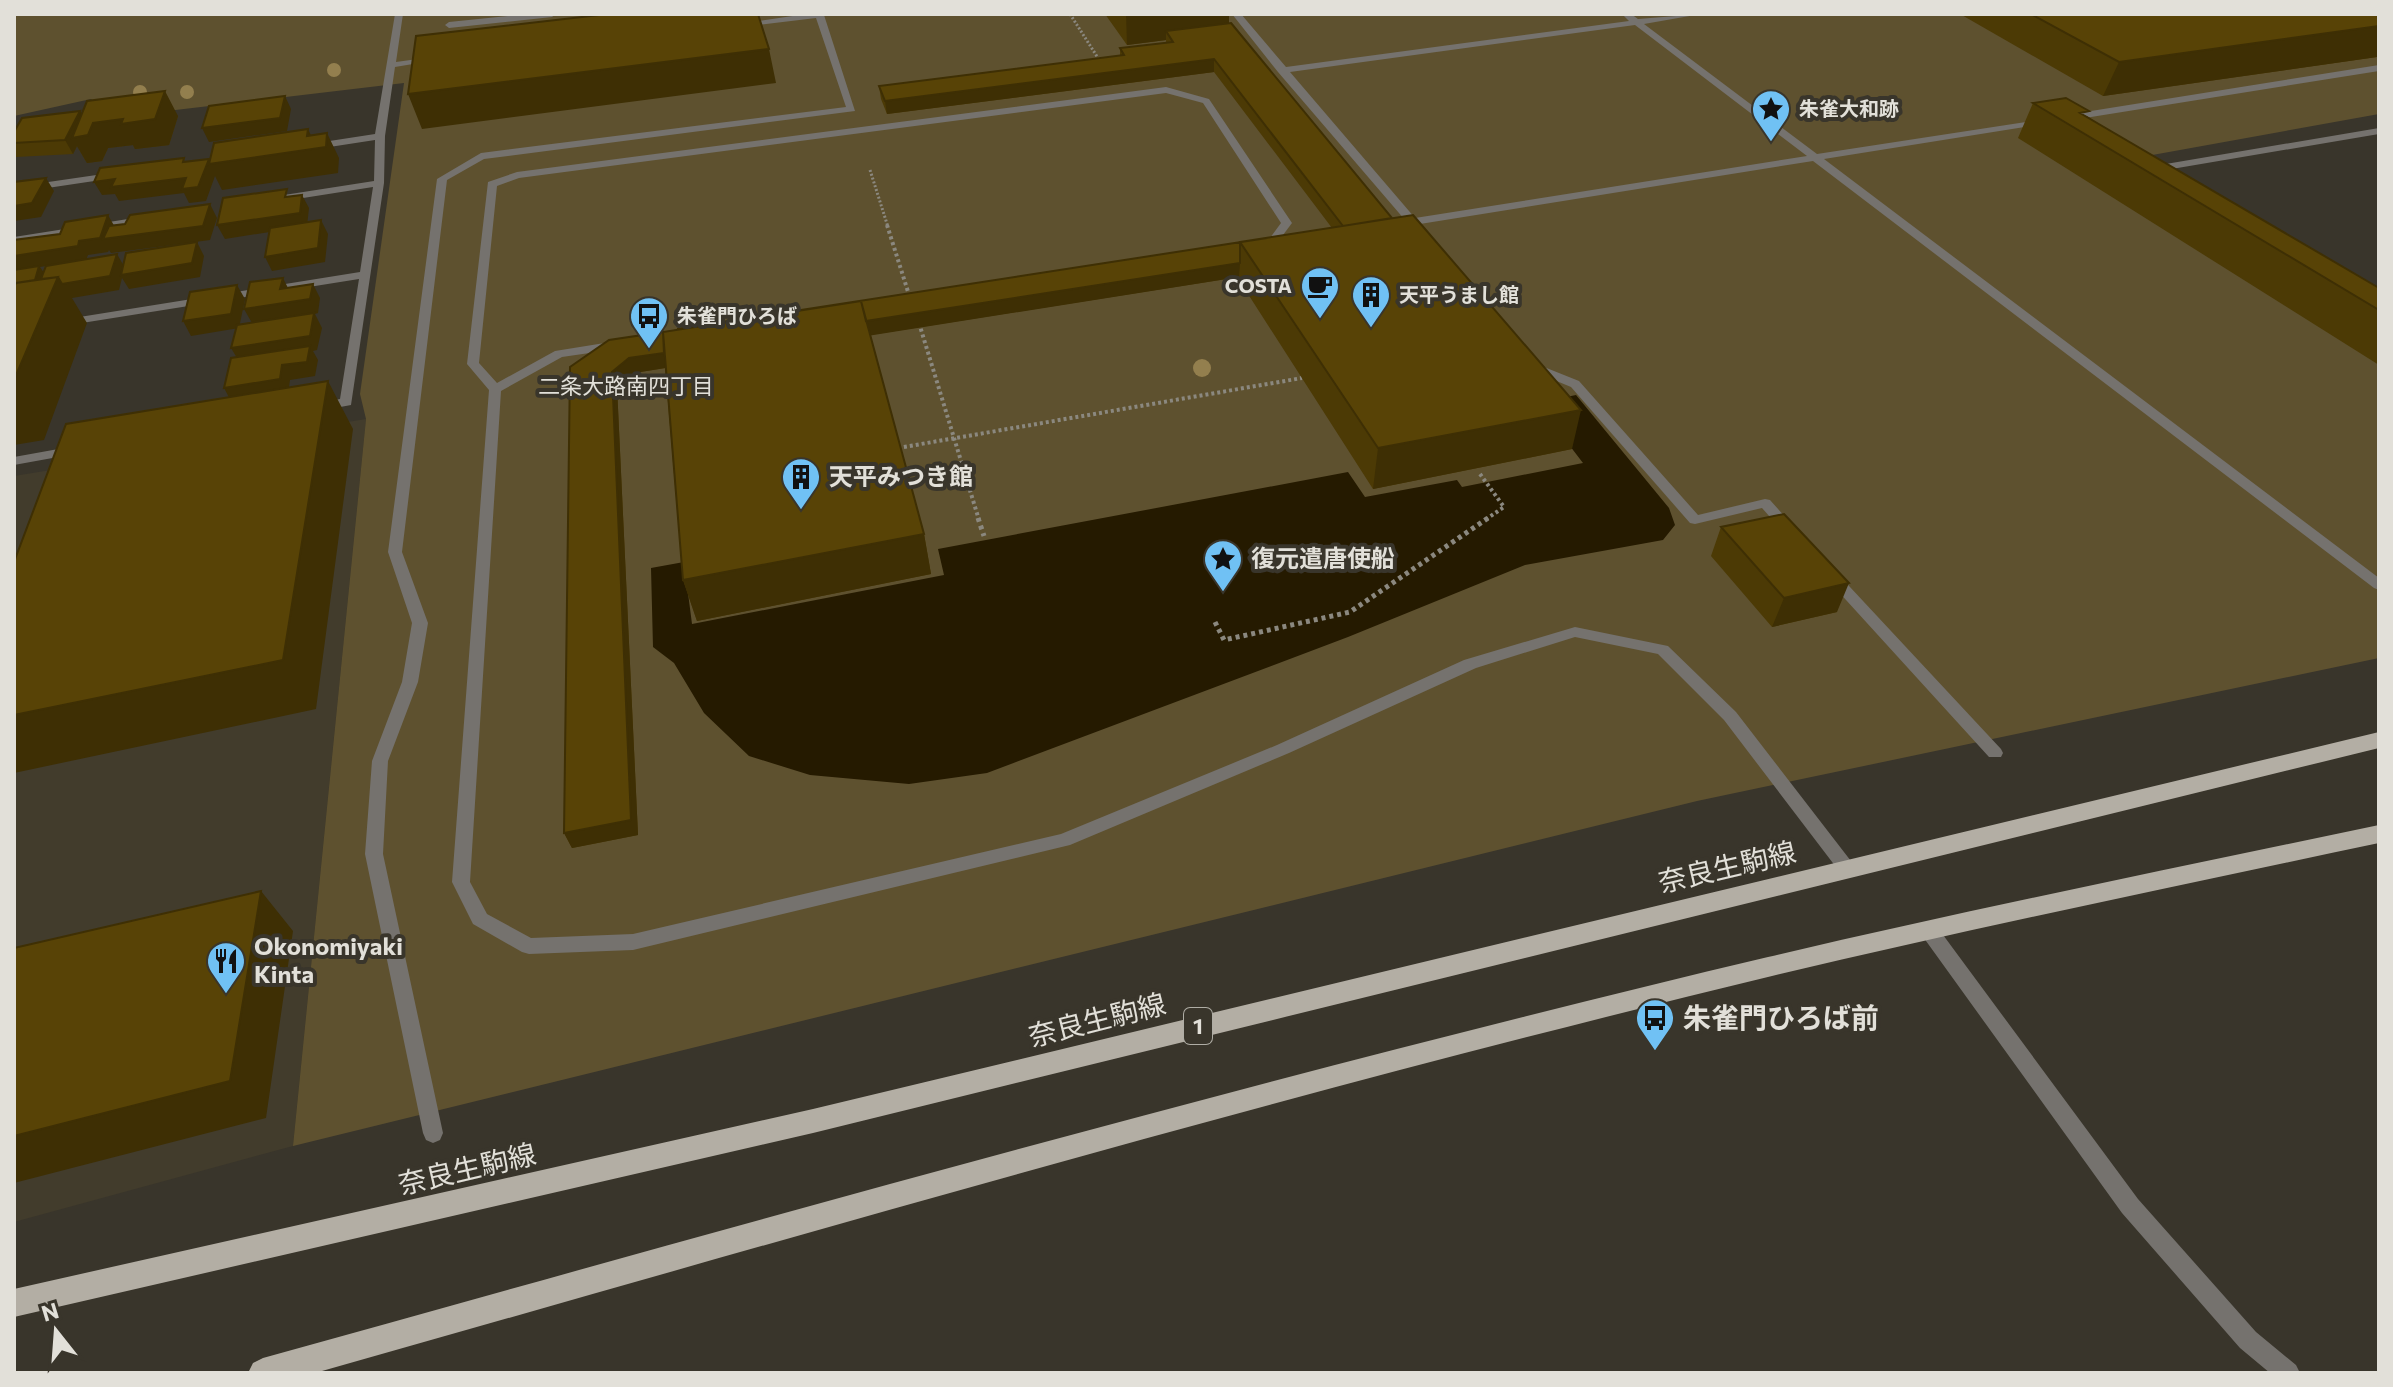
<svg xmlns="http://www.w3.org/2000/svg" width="2393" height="1387" font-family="Commissioner,'Noto Sans JP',sans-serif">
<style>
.built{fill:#423c2c}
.green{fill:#5e512f}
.water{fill:#251a00}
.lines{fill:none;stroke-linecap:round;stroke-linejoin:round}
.path-far2{stroke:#8b887f;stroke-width:3;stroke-dasharray:2 2;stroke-linecap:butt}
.path-far1{stroke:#8b887f;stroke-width:4;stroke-dasharray:3 3;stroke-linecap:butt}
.path{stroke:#8b887f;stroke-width:5;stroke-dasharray:4 4;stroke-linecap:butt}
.lane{fill:#75726e;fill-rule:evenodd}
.street{fill:#75726e;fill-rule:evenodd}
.primary{fill:#b3aea4;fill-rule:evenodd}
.tree{fill:#937f4e}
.wall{fill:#4c3a05}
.shaded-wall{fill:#3e2f04}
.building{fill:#584306;stroke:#3e2f04;stroke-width:2}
.labels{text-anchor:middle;stroke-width:8;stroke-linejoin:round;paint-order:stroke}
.far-poi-label{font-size:20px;font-weight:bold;fill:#e2e0d9;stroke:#39352b;text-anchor:start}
.far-neighbourhood-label{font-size:22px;fill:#e2e0d9;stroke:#39352b}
.shield{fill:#39352b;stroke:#afada5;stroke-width:2}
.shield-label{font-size:22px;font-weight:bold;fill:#e2e0d9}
.poi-label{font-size:24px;font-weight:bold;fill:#e2e0d9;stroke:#39352b;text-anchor:start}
.near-street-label{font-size:28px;fill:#e2e0d9;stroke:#39352b}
.near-poi-label{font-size:28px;font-weight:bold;fill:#e2e0d9;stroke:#39352b;text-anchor:start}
</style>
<rect width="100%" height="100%" fill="#39352b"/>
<path class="built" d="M366,419L293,1146L14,1222V476Z"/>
<path class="green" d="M14,14H2379V114L2108,163L2379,327V658L1697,801L293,1146L366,419L360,394L404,83L116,117L91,99L14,116Z"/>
<path class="water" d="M1576,395L1669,508L1675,525L1663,540L1525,565L1348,637L987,773L909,784L810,775L749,756L704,713L674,663L653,647L651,568L684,562L692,624L944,575L938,549L1348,472L1365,497L1457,480L1462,487L1583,463L1537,403Z"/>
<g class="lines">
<path class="path-far2" d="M1070,14L1098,58
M870,170L888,227"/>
<path class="path-far1" d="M887,225L910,298
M919,323L979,520
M898,448L1302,378
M1480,474L1504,507L1485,520"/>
<path class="path" d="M978,518L984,536
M1215,622L1224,640L1350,612L1488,518"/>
<path class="lane" d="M1166,87L1209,99L1292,223L1274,247L1260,249L1254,246L1267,242L1281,223L1203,103L1166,93L519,178L497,186L479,363L497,383L555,351L617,341L623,345L617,349L562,357L501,391L470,882L487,914L531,938L633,934L1061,834L1277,745L1464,660L1575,627L1668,646L1736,712L1854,865L1857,870L1854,875L1848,877L1842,875L1724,720L1658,654L1575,637L1476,668L1289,753L1070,845L633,950L529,954L522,952L473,924L452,882L489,390L467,364L488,182L517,172Z"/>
<path class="street" d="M395,14H403L396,62L432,57L437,60L395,67L385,136L384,183L351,405L319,411L313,407L314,404L340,399L359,279L63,326V320L67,319L360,272L373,187L284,201L279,198L284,195L374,181L375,140L310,150L305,147L310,144L375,134Z
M528,14H556L552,17L449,28L445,25L449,22Z
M806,14L824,15L855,111L484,159L447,180L402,552L428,623L418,682L388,761L383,854L443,1133L440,1140L433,1143L426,1140L423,1133L365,854L372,761L402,682L412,623L388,552L437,179L481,153L846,107L816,18L742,27L738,24Z
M1232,14H1241L1286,67L1629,21L1622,14H1631L1638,19L1701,14L1644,24L1817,154L2046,119V123L2043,124L1824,159L2379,578V590L2374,588L1813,161L1420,224L1426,232L1417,234L1278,72ZM1635,25L1807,156L1415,218L1290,72Z
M2379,65V71L2066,121L2061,118L2066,115Z
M2379,128V134L2154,172L2149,169L2154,166Z
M117,172L122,175L121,177L14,193V187Z
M147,216L152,219L151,221L14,243V237Z
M1534,363L1579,381L1698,515L1765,499L1770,500L1796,529L1798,532L1796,535H1786L1762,508L1695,524L1690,523L1571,387L1530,370V364Z
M75,446L82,450L80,453L14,465V457Z
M1831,570L1836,572L2001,749L2003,753L2001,757H1989L1826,578L1824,575Z
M1928,921L1935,924L2138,1199L2256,1332L2296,1365L2300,1373H2270L2240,1348L2122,1213L1921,934L1919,929L1921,924Z"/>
<path class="primary" d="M2379,732V748L813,1133L14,1317V1289L813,1109Z
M2379,825V843C2176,886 1973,928 1772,976C1283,1094 799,1236 315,1373H248L253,1363L263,1358C763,1219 1263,1077 1768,957C1971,909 2175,868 2379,825Z"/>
</g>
<g class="tree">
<circle cx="334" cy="70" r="7"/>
<circle cx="140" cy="92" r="7"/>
<circle cx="187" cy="92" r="7"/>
<circle cx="1202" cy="368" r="9"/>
</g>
<path class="wall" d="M1105,14H1229V24L1572,449L1373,489L1239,280V277L870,335L924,534L931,574L697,621L683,580L665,368L634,373L617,387L638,835L572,848L564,833L609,340L1332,228L1214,72L887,114L881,99L879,86L1120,56V48L1166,43V40L1127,45Z
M1960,14H2375L2379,16V52L2377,57L2103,96Z
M2033,103L2087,116L2379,310V365L2018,138Z
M80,111L82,114L178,116L169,145L135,149L133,145L108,148L102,161L87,163L77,146L73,154L16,157L14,154V127L15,129Z
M1721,527L1837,612L1772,627L1711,556Z"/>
<path class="shaded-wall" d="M1126,14H1229V33L1166,31V40L1127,45Z
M2379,26V52L2377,57L2103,96L2119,62Z
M769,49L776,83L422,129L408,94Z
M1214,59V72L887,114L885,101Z
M165,91L178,116L169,145L135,149L133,145L108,148L102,161L87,163L77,146L73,154L65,140L80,111L88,124L93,123Z
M285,96L291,109L287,131L209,142L202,128Z
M308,129L317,148L327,133L339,158L338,173L222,190L215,176L206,201L189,203L184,193L119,201L115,194L102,195L94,182L209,159L307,136Z
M46,178L54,191L41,217L14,221V206Z
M302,195L309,208L307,226L225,239L217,225Z
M210,204L217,218L210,240L111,253L109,250L108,252L88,255L86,260L40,267L49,280L117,254L125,268L197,242L204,256L200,277L129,289L122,278L119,290L72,298L87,323L44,440L14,445V256L79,241L108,215L116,229Z
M321,220L328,234L325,262L272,271L265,257Z
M1240,263L1239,277L634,373L617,387L638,835L572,848L564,833L612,372L629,358Z
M283,278L290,292L313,284L320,298L318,313L315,314L322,328L317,350L313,351L318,360L315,376L290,380L288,394L232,403L224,388L240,363L231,348L252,323L244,309L280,289Z
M237,285L245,299L239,328L191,336L183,321Z
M328,381L353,429L316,709L14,773V715Z
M1581,410L1572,449L1373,489L1378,448Z
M924,534L931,574L697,621L683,580Z
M1849,583L1837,612L1772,627L1784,598Z
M261,891L293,931L266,1118L14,1183V1136Z"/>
<path class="building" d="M608,14H758L769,49L408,94L416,36Z
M2031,14H2375L2379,16V26L2119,62Z
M1231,23L1392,218L1343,226L1214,59L885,101L879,86L1124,55L1120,48L1173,42L1166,31Z
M165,91L155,119L121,124L123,119L93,123L88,135L72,138L87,101Z
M285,96L280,118L202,128L209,106Z
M2066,98L2089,111L2080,113L2379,288V310L2033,103Z
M80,111L65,140L14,143V132L22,118Z
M308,129L307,136L327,133L326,147L209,164L214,143Z
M184,158L183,162L209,159L198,187L182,189L186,178L111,187L115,179L94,182L100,168Z
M46,178L32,203L14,206V182Z
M287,189L285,197L302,195L300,213L217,225L223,198Z
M210,204L203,226L103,239L109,226L125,224L130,215Z
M108,215L100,238L79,241L78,246L14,256V240L60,234L65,222Z
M1413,215L1581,410L1378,448L1240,242Z
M321,220L318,248L265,257L270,228Z
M1267,238L1240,242V263L866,321L861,301L677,329Z
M197,242L192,263L121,275L126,253Z
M117,254L110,276L62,284L58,277L41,279L46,266Z
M39,266L35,280L16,283L14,287V270Z
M58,277L14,380V287L16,283Z
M283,278L280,289L313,284L310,299L244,309L250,282Z
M237,285L231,314L183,321L190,292Z
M861,301L924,534L683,580L663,332Z
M314,313L310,336L231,348L237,325Z
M663,332L664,353L629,358L612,372L631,820L564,833L570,367L609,340Z
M310,346L307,362L282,365L280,379L224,388L231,358Z
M328,381L283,660L14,715V562L66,424Z
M1784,514L1849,583L1784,598L1721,527Z
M261,891L230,1081L14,1136V948Z"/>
<defs>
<g id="sight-pin" transform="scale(2)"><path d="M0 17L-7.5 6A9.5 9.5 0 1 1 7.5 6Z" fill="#70c1f4" stroke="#39352b"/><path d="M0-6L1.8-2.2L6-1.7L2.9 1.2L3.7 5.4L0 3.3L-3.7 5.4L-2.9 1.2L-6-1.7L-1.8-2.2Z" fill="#111"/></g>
<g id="cafe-pin" transform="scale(2)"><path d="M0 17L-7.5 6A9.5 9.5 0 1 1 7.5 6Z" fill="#70c1f4" stroke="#39352b"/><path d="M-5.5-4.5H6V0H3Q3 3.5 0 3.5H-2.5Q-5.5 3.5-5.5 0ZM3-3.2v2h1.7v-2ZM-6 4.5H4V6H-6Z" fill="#111"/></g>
<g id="building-pin" transform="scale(2)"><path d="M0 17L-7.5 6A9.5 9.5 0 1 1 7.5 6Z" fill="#70c1f4" stroke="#39352b"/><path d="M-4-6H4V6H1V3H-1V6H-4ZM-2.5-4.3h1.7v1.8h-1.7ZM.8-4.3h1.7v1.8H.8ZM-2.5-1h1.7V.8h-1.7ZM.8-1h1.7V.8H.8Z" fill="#111"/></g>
<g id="bus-pin" transform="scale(2)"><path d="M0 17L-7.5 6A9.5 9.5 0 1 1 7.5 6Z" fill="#70c1f4" stroke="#39352b"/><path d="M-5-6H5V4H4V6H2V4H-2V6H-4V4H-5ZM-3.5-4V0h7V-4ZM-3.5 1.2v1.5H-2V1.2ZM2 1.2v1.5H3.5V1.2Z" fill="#111"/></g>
<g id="restaurant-pin" transform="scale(2)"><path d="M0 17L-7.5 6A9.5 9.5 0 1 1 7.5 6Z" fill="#70c1f4" stroke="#39352b"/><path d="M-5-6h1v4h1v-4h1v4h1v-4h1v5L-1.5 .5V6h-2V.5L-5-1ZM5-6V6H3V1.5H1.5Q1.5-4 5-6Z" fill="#111"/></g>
</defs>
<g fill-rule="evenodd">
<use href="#sight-pin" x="1771" y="109"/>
<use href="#cafe-pin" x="1320" y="286"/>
<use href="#building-pin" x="1371" y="295"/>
<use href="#bus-pin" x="649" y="316"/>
<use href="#building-pin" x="801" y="477"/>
<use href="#sight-pin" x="1223" y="559"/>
<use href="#restaurant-pin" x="226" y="961"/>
<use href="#bus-pin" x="1655" y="1018"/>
</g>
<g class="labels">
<g class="far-poi-label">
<text x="1799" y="116">朱雀大和跡</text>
<text x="1292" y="293" text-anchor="end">COSTA</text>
<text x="1399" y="302">天平うまし館</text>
<text x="677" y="323">朱雀門ひろば</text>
</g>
<g class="far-neighbourhood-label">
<text x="626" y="394">二条大路南四丁目</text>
</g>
<rect class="shield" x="1184" y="1008" width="28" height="36" rx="6"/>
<g class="shield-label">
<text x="1198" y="1034">1</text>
</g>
<g class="poi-label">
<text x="829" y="485">天平みつき館</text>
<text x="1251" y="567">復元遣唐使船</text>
<text x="254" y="955">Okonomiyaki<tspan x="254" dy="28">Kinta</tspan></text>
</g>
<g class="near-street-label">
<text transform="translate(1727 867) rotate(-13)" y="10">奈良生駒線</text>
<text transform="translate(1097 1020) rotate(-14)" y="10">奈良生駒線</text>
<text transform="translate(467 1169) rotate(-13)" y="10">奈良生駒線</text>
</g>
<g class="near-poi-label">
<text x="1683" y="1028">朱雀門ひろば前</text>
</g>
</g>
<rect width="2393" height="1387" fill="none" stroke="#e2e0d9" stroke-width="32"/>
<g transform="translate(56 1331) rotate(343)" stroke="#39352b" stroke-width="6" paint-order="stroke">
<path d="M0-6L14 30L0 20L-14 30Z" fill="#e2e0d9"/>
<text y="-12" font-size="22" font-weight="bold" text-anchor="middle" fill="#e2e0d9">N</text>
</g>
</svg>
